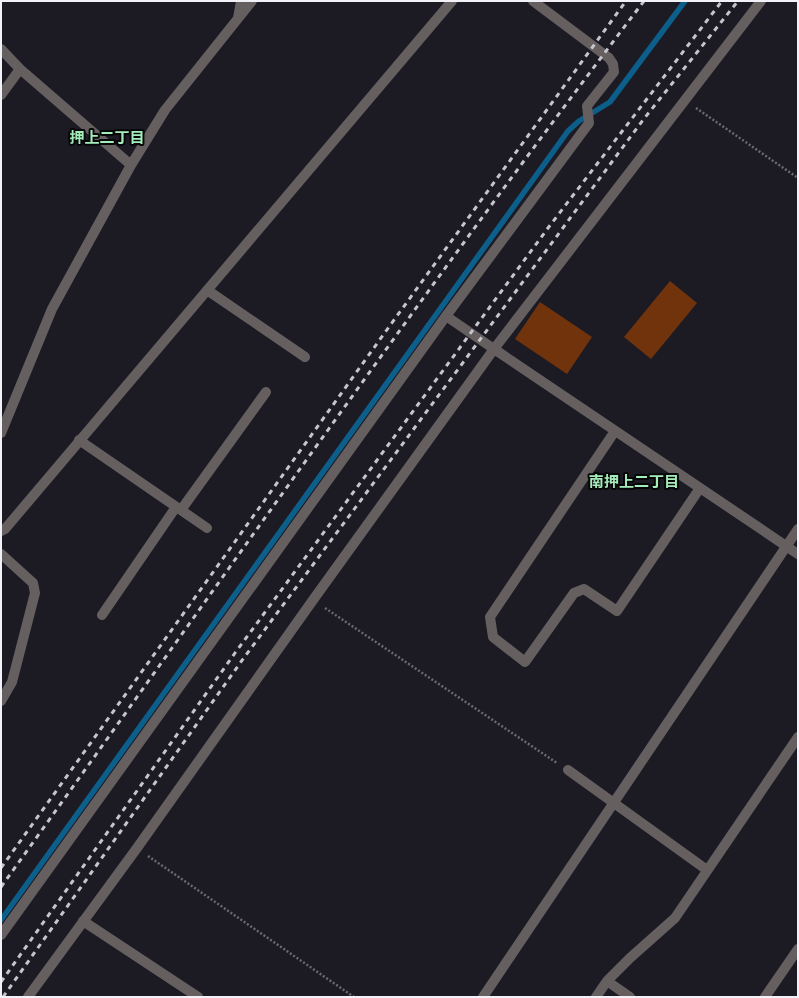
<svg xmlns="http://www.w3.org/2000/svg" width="799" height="998" font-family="'Public Sans','Noto Sans JP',sans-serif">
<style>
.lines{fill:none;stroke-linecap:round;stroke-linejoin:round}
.stream{stroke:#0c5f8b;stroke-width:5.5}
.building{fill:#71330c}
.path{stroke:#6b6971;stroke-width:2.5;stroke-dasharray:2 2;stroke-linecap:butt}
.minor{stroke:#655f60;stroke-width:10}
.rail{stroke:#c6c4cc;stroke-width:3;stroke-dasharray:5 5;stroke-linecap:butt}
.labels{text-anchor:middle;stroke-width:4;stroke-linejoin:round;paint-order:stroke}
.neighbourhood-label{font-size:15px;font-weight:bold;fill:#a4ecb9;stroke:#070609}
</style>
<rect width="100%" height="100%" fill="#1c1a23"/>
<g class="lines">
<path class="stream" d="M1,920L568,131L579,121L610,102L685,1"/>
</g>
<path class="building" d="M670,281L697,303L651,359L624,337Z
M540,302L592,337L567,374L515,339Z"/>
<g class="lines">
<path class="path" d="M696,108L798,178
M325,608L557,763
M148,856L354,997"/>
<path class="minor" d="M238,18L241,1
M1,49L20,69L1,95
M20,69L131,165
M207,290L305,357
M446,316L494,349L761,1
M615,431L490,617L493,637L525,662L574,593L584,589L617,611L700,488
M1,433L52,309L131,165L165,110L252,1
M79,440L207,528
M181,510L266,392
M1,531L5,529L452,1
M1,554L33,583L35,593L12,682L1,701
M102,615L176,507
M568,770L707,870
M83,921L198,997
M1,935L446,316L589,123L587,106L614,72L613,64L609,58L533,1
M607,981L630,958L675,918L798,737
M28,997L137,848L313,600L494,349L798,554
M483,997L798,529
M596,997L607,981L630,997
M765,997L798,949"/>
<path class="rail" d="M1,868L386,331L626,1
M1,887C214,591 423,291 644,1
M1,982L235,653L548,228L722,1
M3,997L243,659L643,120L738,1"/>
</g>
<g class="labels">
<g class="neighbourhood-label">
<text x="107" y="143">押上二丁目</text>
<text x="634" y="487">南押上二丁目</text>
</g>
</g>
<rect width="799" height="998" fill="none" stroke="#f3f1f8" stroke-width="4"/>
</svg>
